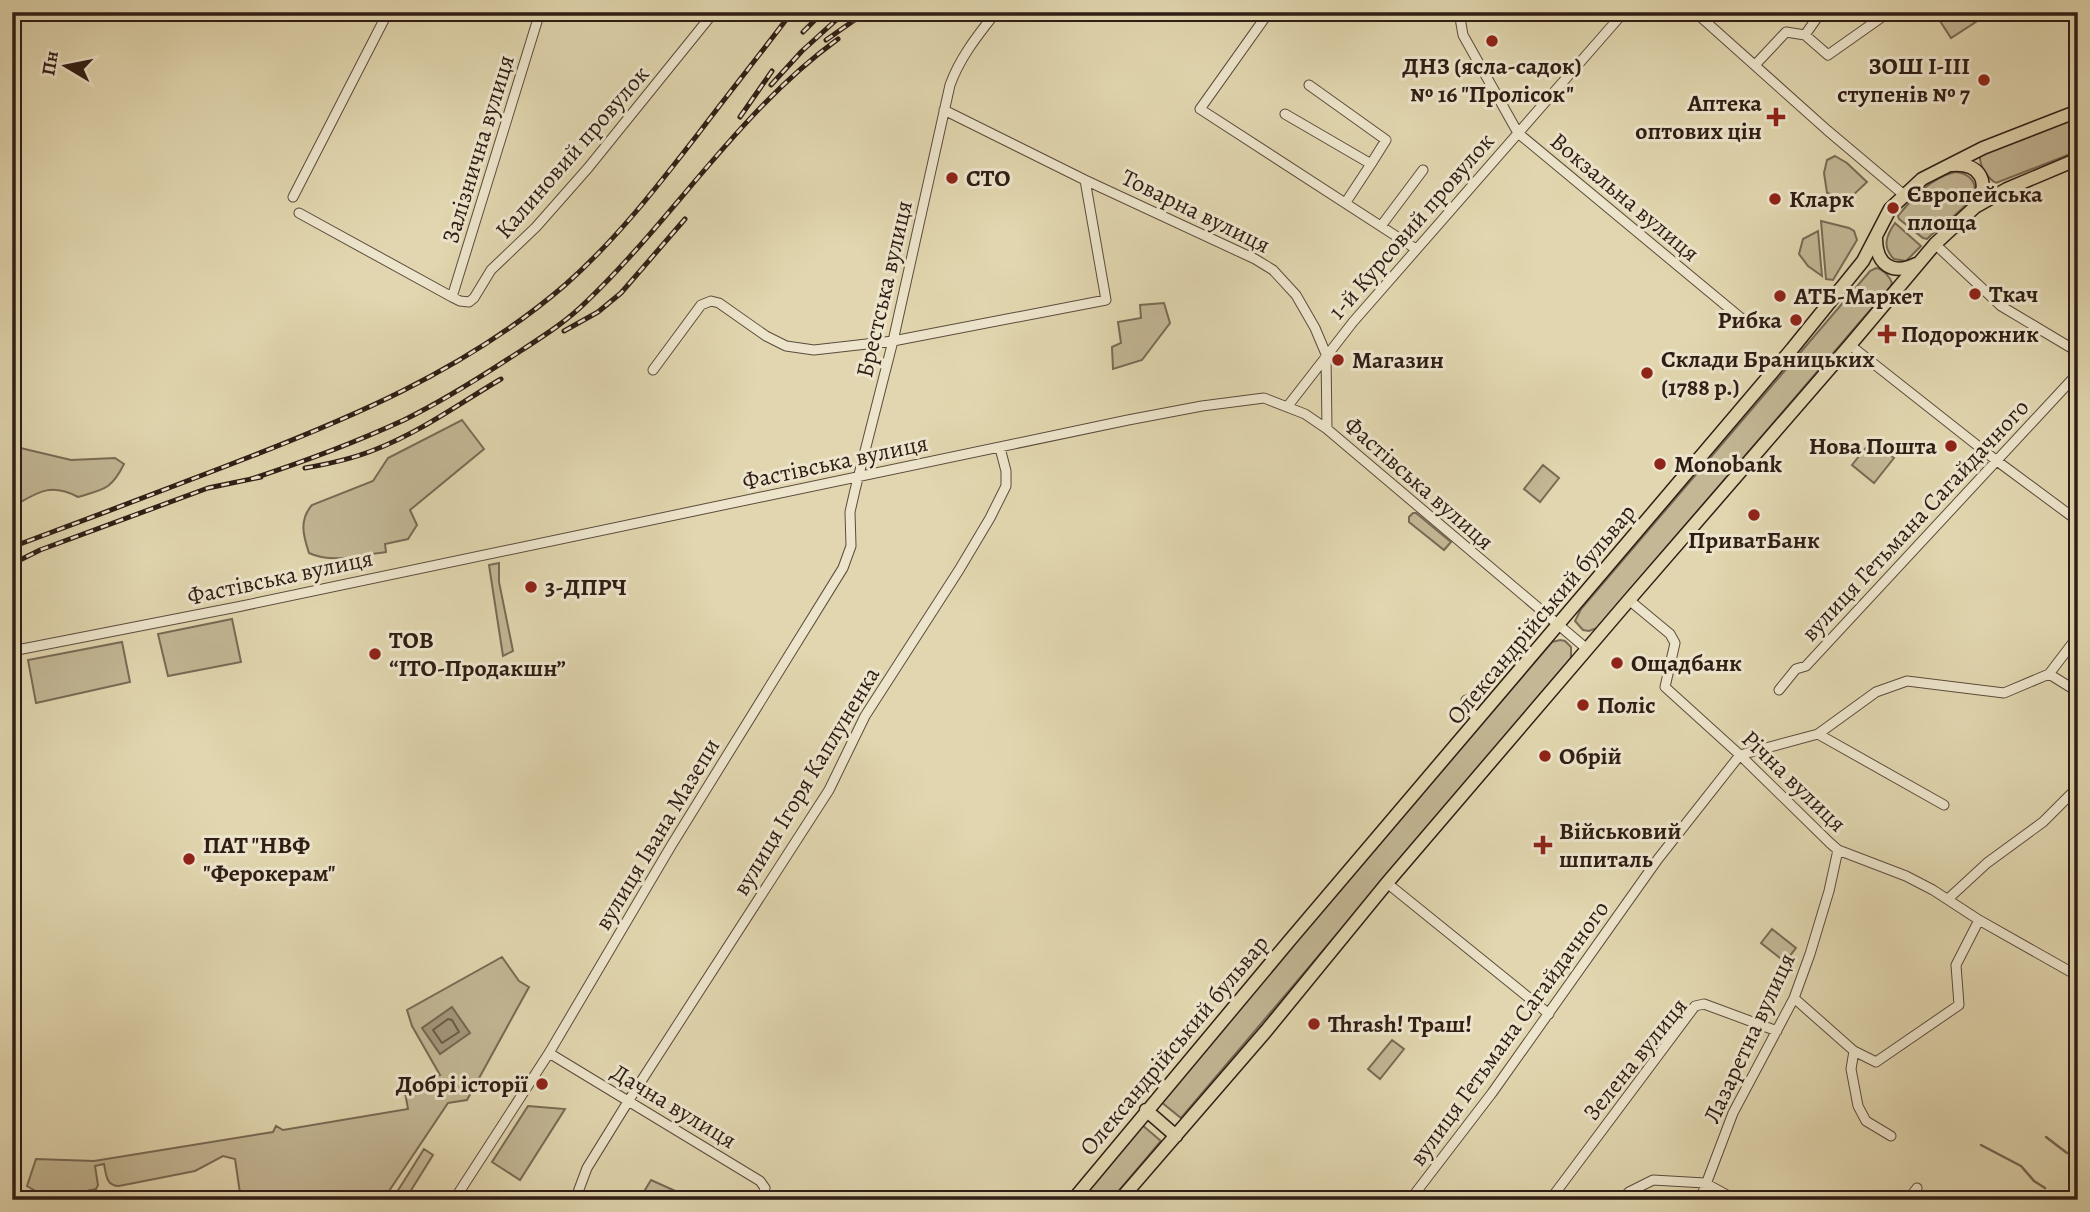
<svg xmlns="http://www.w3.org/2000/svg" width="2090" height="1212" font-family="Alegreya,serif">
<style>
.green{fill:#c3b795;stroke:#796a55;stroke-width:2}
.water{fill:#a4977b;stroke:#756652;stroke-width:2}
.lines{fill:none;stroke-linecap:round;stroke-linejoin:round}
.shore{stroke:#6a5a48;stroke-width:2}
.stream{stroke:#756652;stroke-width:2.5}
.minor-casing{stroke:#5c4b3c;stroke-width:11}
.major-casing{stroke:#2f1d15;stroke-width:15}
.minor{stroke:#ece4cb;stroke-width:9}
.major{stroke:#e1d6af;stroke-width:12}
.rail-casing{stroke:#2f1d15;stroke-width:5}
.rail{stroke:#ece4cb;stroke-width:2.5;stroke-dasharray:8;stroke-linecap:butt}
.poi-dot{fill:#8f2418;stroke:#ece4cb;stroke-width:2.5}
.labels{text-anchor:middle;stroke-width:6;stroke-linejoin:round;paint-order:stroke}
.poi-label{font-size:24px;font-weight:bold;fill:#2f1d15;stroke:#ece4cb;text-anchor:start}
.street-label{font-size:24px;fill:#2f1d15;stroke:#ece4cb}
</style>
<rect width="100%" height="100%" fill="#e1d6af"/>
<filter id="stains"><feTurbulence type="fractalNoise" baseFrequency=".00286" numOctaves="4"/><feColorMatrix values="0 0 0 0 .2 0 0 0 0 .09 0 0 0 0 .02 0 0 0 .5 -.17"/></filter>
<radialGradient id="worn" r=".72"><stop offset=".6" stop-color="#630" stop-opacity="0"/><stop offset="1" stop-color="#630" stop-opacity=".3"/></radialGradient>
<path class="green" d="M1953,12H1978L1982,18L1951,38L1940,21Z
M2078,115V151L1996,183C1987,178 1979,165 1980,155Z
M1835,156L1847,163L1867,182L1849,199L1827,193L1824,173L1827,160Z
M1955,172C1970,173 1981,185 1971,199C1960,213 1940,226 1927,239L1923,238L1899,219L1898,216C1913,197 1931,178 1955,172Z
M1821,221L1849,228L1854,231L1857,240L1833,280L1826,279Z
M1895,223L1921,246L1906,261L1894,259C1882,247 1886,236 1895,223Z
M1818,231L1822,276L1808,266L1799,254L1803,239Z
M1876,268C1883,269 1890,277 1892,283L1890,287L1597,628L1589,631L1583,630L1575,621L1581,609L1870,271Z
M1164,303L1170,323L1142,360L1113,369L1112,347L1121,343L1118,322L1141,318L1140,305Z
M462,420L484,449L410,510L417,525L408,539L385,544L386,552C362,555 332,564 309,553C303,535 299,520 312,505L373,481L388,458Z
M1872,440L1894,458L1874,483L1852,465Z
M12,446L71,460L115,458L124,464C111,490 104,489 78,497C49,482 37,493 12,507V487L15,479L12,476Z
M1543,465L1559,478L1540,502L1524,489Z
M1413,513H1416L1451,542L1444,550L1409,522V517Z
M499,563V582L513,651L503,656L489,565Z
M232,619L241,662L168,676L158,634Z
M1560,640L1565,641L1571,647V658L1181,1118L1160,1101L1552,642Z
M122,642L130,682L36,703L28,660Z
M1772,929L1796,948L1785,962L1761,943Z
M502,957L519,981L529,987L467,1100L448,1103L383,1200H241L235,1159L223,1156L195,1171L119,1186C106,1186 106,1174 104,1164L95,1166L98,1185L96,1189L53,1198L44,1196L27,1186L36,1159L94,1161L273,1132L276,1126L283,1130L408,1109L404,1087L440,1075L412,1026L407,1010Z
M1392,1040L1404,1049L1380,1079L1368,1069Z
M528,1106L565,1109L520,1180L492,1162Z
M1141,1124L1161,1141L1111,1200H1079Z
M424,1149L433,1155L405,1200H392Z
M651,1180L682,1194L678,1200H650L642,1195Z"/>
<path class="water" d="M452,1007L470,1033L440,1054L422,1028Z"/>
<g class="lines">
<path class="shore" d="M448,1019L452,1020L459,1032L442,1043L433,1030Z"/>
<path class="stream" d="M2046,1137L2067,1153
M1981,1145L2021,1166L2034,1181L2045,1188
M2066,1199L2067,1200"/>
<g class="minor-casing">
<path id="minor" d="M1269,12L1200,109L1416,249
M1459,12L1463,35L1518,133L1747,323
M1695,12L1827,130L1904,195
M1805,35L1828,55L1889,12
M1755,65L1786,32L1805,35L1821,12
M1309,85L1386,140L1371,164
M944,110L1085,180L1255,259L1273,270L1296,295L1315,328L1326,354L1327,429
M1285,114L1371,164L1346,202
M293,197L388,12
M299,213L452,297L460,301L469,302L474,298L491,270L536,227L588,168L714,12
M1381,226L1423,170
M1935,244L2001,306L2078,352
M452,297L540,12
M1850,345L1997,461L2078,521
M653,370L701,305L711,301L719,303L766,336L786,346L814,350L893,341L1106,300L1085,180
M1287,407L1353,322L1624,12
M1629,600L1670,634L1675,643L1665,687L1740,755L1830,843L1838,850L1906,876L1933,890L1979,920L2078,976
M12,651L237,607L1128,420L1202,406L1264,398L1305,414L1327,429L1587,649
M2049,674L2078,692
M1779,690L1796,669L1806,666L2078,373
M1466,700L1471,712L1479,719
M1818,734L1944,805
M1387,883L1549,1014
M1948,899L1987,863L2043,822L2078,787
M1794,998L1854,1051L1876,1062L1959,1005L1956,965L1979,920
M1854,1051L1851,1069L1858,1106L1866,1121L1891,1136
M549,1053L760,1181L765,1188L762,1200
M454,1200L549,1053L671,846L843,568L851,546L850,512L855,490L893,341L950,85C960,57 978,35 996,12
M575,1200L587,1168L629,1100L829,790L865,716L959,570L990,518L1006,486V471L1000,448
M1410,1200L1492,1093L1658,859L1740,755L1818,734L1876,692L1907,681L2004,693L2049,674L2078,636
M1550,1200L1695,1006L1704,1004L1777,1031
M1620,1200L1629,1192L1653,1180L1705,1183L1736,1200
M1700,1200L1733,1113L1794,998L1810,954L1829,891L1838,850
M1908,1200L1917,1188"/>
</g>
<g class="major-casing">
<path id="major" d="M1952,165C1981,163 1991,183 1975,206
M1876,238C1876,264 1892,276 1916,264
M1146,1110L1176,1136
M1073,1200L1290,940L1792,349L1863,261L1890,209L1922,179L1983,148L2078,111
M1120,1200L1266,1031L1387,883L1629,600L1850,345L1935,244L1975,207L2007,189L2078,159"/>
</g>
<use href="#minor" class="minor"/>
<use href="#major" class="major"/>
<g class="rail-casing">
<path id="rail" d="M803,32L823,12
M826,40L866,12
M771,85L802,51L845,12
M740,117L772,71
M564,331L598,312L621,293L685,219
M305,468C328,464 352,459 374,450C419,433 460,403 501,379
M251,479C303,462 354,443 404,420C445,400 484,375 522,350C545,335 567,321 586,302C674,218 739,111 838,39
M12,547C82,521 151,495 221,468C344,421 464,372 565,285C616,240 657,187 698,134C729,93 761,53 792,12
M12,564L40,550L208,488L261,477"/>
</g>
<use href="#rail" class="rail"/>
</g>
<g class="poi-dot">
<circle cx="1492" cy="41" r="7"/>
<circle cx="1984" cy="80" r="7"/>
<path d="M1772.5 106.5h7v7h7v7h-7v7h-7v-7h-7v-7h7z"/>
<circle cx="952" cy="178" r="7"/>
<circle cx="1775" cy="199" r="7"/>
<circle cx="1893" cy="208" r="7"/>
<circle cx="1975" cy="294" r="7"/>
<circle cx="1780" cy="296" r="7"/>
<circle cx="1796" cy="320" r="7"/>
<path d="M1883.5 323.5h7v7h7v7h-7v7h-7v-7h-7v-7h7z"/>
<circle cx="1338" cy="360" r="7"/>
<circle cx="1647" cy="373" r="7"/>
<circle cx="1951" cy="446" r="7"/>
<circle cx="1660" cy="464" r="7"/>
<circle cx="1754" cy="515" r="7"/>
<circle cx="531" cy="587" r="7"/>
<circle cx="375" cy="654" r="7"/>
<circle cx="1617" cy="663" r="7"/>
<circle cx="1583" cy="705" r="7"/>
<circle cx="1545" cy="756" r="7"/>
<path d="M1539.5 834.5h7v7h7v7h-7v7h-7v-7h-7v-7h7z"/>
<circle cx="189" cy="859" r="7"/>
<circle cx="1314" cy="1024" r="7"/>
<circle cx="542" cy="1084" r="7"/>
</g>
<g class="labels">
<g class="poi-label">
<text x="1492" y="74" text-anchor="middle">ДНЗ (ясла-садок)<tspan x="1492" dy="28">№ 16 "Пролісок"</tspan></text>
<text x="1970" y="74" text-anchor="end">ЗОШ І-ІІІ<tspan x="1970" dy="28">ступенів № 7</tspan></text>
<text x="1762" y="111" text-anchor="end">Аптека<tspan x="1762" dy="28">оптових цін</tspan></text>
<text x="966" y="186">СТО</text>
<text x="1907" y="202">Європейська<tspan x="1907" dy="28">площа</tspan></text>
<text x="1789" y="207">Кларк</text>
<text x="1989" y="302">Ткач</text>
<text x="1794" y="304">АТБ-Маркет</text>
<text x="1782" y="328" text-anchor="end">Рибка</text>
<text x="1901" y="342">Подорожник</text>
<text x="1661" y="367">Склади Браницьких<tspan x="1661" dy="28">(1788 р.)</tspan></text>
<text x="1352" y="368">Магазин</text>
<text x="1937" y="454" text-anchor="end">Нова Пошта</text>
<text x="1674" y="472">Monobank</text>
<text x="1754" y="548" text-anchor="middle">ПриватБанк</text>
<text x="545" y="595">3-ДПРЧ</text>
<text x="389" y="648">ТОВ<tspan x="389" dy="28">“ІТО-Продакшн”</tspan></text>
<text x="1631" y="671">Ощадбанк</text>
<text x="1597" y="713">Поліс</text>
<text x="1559" y="764">Обрій</text>
<text x="1559" y="839">Військовий<tspan x="1559" dy="28">шпиталь</tspan></text>
<text x="203" y="853">ПАТ "НВФ<tspan x="203" dy="28">"Ферокерам"</tspan></text>
<text x="1328" y="1032">Thrash! Траш!</text>
<text x="528" y="1092" text-anchor="end">Добрі історії</text>
</g>
<g class="street-label">
<text transform="translate(478 149) rotate(-73)" y="8">Залізнична вулиця</text>
<text transform="translate(572 152) rotate(-49)" y="8">Калиновий провулок</text>
<text transform="translate(1625 197) rotate(40)" y="8">Вокзальна вулиця</text>
<text transform="translate(1196 211) rotate(26)" y="8">Товарна вулиця</text>
<text transform="translate(1411 226) rotate(-49)" y="8">1-й Курсовий провулок</text>
<text transform="translate(884 289) rotate(-77)" y="8">Брестська вулиця</text>
<text transform="translate(835 462) rotate(-12)" y="8">Фастівська вулиця</text>
<text transform="translate(1419 483) rotate(41)" y="8">Фастівська вулиця</text>
<text transform="translate(1915 520) rotate(-47)" y="8">вулиця Гетьмана Сагайдачного</text>
<text transform="translate(280 577) rotate(-12)" y="8">Фастівська вулиця</text>
<text transform="translate(1541 614) rotate(-50)" y="8">Олександрійський бульвар</text>
<text transform="translate(806 781) rotate(-59)" y="8">вулиця Ігоря Каплуненка</text>
<text transform="translate(1794 781) rotate(44)" y="8">Річна вулиця</text>
<text transform="translate(657 834) rotate(-59)" y="8">вулиця Івана Мазепи</text>
<text transform="translate(1509 1033) rotate(-54)" y="8">вулиця Гетьмана Сагайдачного</text>
<text transform="translate(1749 1038) rotate(-65)" y="8">Лазаретна вулиця</text>
<text transform="translate(1174 1045) rotate(-50)" y="8">Олександрійський бульвар</text>
<text transform="translate(1635 1059) rotate(-51)" y="8">Зелена вулиця</text>
<text transform="translate(674 1106) rotate(31)" y="8">Дачна вулиця</text>
</g>
</g>
<rect width="2090" height="1212" fill="none" stroke="#e1d6af" stroke-width="42"/>
<rect x="14" y="14" width="2062" height="1184" fill="none" stroke="#2f1d15" stroke-width="3.5"/>
<rect x="21" y="21" width="2048" height="1170" fill="none" stroke="#2f1d15" stroke-width="2"/>
<g transform="translate(66 66) rotate(280)" stroke="#ece4cb" stroke-width="5" paint-order="stroke">
<path d="M0-5L12 26L0 18L-12 26Z" fill="#2f1d15"/>
<text y="-10" font-size="19" font-weight="bold" text-anchor="middle" fill="#2f1d15">Пн</text>
</g>
<rect width="100%" height="100%" filter="url(#stains)"/>
<rect width="100%" height="100%" fill="url(#worn)"/>
</svg>
